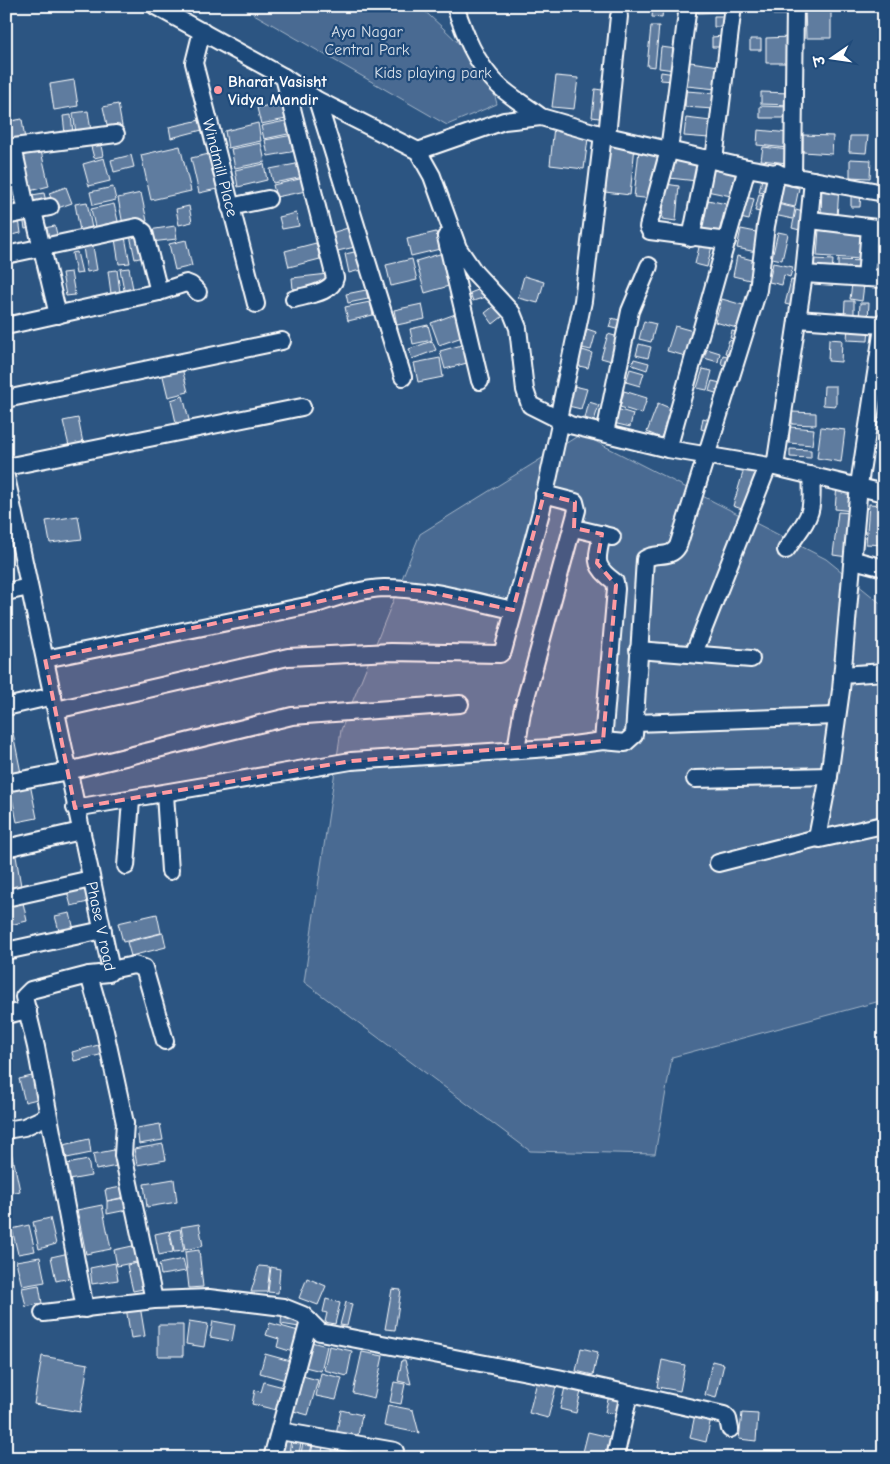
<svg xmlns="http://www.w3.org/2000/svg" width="890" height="1464" font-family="'Comic Neue','Playpen Sans Deva',sans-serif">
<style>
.green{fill:#486b92;stroke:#a4b5c8}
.building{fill:#5e7c9f;stroke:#fff}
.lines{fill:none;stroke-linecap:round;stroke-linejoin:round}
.minor-casing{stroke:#fff;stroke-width:20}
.minor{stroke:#1f4a7a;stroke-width:16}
.marked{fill:#ff9aa2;fill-opacity:0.2;stroke:#ff9aa2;stroke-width:4;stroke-dasharray:10 6;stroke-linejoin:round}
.poi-dot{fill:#ff9aa2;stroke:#1f4a7a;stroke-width:2}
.labels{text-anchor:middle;stroke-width:4.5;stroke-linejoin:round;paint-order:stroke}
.park-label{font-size:16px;fill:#dae1e9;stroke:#1f4a7a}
.poi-label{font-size:16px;font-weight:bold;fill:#fff;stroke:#1f4a7a;text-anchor:start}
.street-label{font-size:16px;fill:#fff;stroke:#1f4a7a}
</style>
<rect width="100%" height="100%" fill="#2c5582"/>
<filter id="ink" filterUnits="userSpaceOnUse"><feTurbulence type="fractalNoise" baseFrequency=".02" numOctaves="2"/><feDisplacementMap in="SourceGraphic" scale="10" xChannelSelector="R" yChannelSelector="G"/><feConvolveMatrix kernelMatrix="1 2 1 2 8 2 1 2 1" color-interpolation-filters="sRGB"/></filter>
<g filter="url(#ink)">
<path class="green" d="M240,6H410L412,12L414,6H419C447,32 489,66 497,104L447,125Z
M581,434L826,559L884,606V1000L672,1057L655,1154L530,1151L304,982L341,730L420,534Z"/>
<path class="building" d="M653,6H663L662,18L652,17Z
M698,6H726V12L698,13Z
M772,6H793V15H773Z
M805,6H831V38H806Z
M714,16H727V27H714Z
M651,26H659L655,67L647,66Z
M723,36V47H712V37Z
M791,37V63H766V38Z
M750,39H761V50H750Z
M661,47L676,49L674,70L659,68Z
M690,62L719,66L716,89L687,86Z
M661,72L675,74V81L660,80Z
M556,76L578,78L574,109L552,107Z
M74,80L78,106L54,110L50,84Z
M595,89L609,91L606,119L592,117Z
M686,91L714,93L713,109L685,107Z
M761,92L790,93V105L761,104Z
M282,102L286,119L261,124L257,108Z
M118,104L122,126L108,129L103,107Z
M760,106L790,107L789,118H760Z
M88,111L91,131L76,133L73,113Z
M71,115L73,133L65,134L63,116Z
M686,118L711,121L709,138L684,136Z
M22,119L25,140L6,143V122Z
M200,120L202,130L171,138L169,127Z
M290,120L293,133L264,139L261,126Z
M258,123L261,141L228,148L225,131Z
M554,126L589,131L584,169L550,165Z
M758,130L789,133L788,148L757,145Z
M293,135L296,151L268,156L265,140Z
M803,135L833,136L832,154L803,152Z
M850,136H868L866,153L849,152Z
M100,140L103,156L94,158L90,143Z
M261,143L265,162L235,168L231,149Z
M611,143L635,146L630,195L605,192Z
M180,146L191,191L151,200L141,155Z
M763,147L789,150L787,163L761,160Z
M639,150L659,152L654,199L634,197Z
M41,151L49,186L26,192L17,157Z
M209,154L217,189L199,193L191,158Z
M131,155L134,167L114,172L111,160Z
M671,156L699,159L697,181L669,178Z
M104,158L110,181L89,186L83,164Z
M850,159L871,160L870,178L850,177Z
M13,160L20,194L6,197V161Z
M301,163L304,177L273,183L270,169Z
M708,163L737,169L731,196L702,190Z
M264,164L267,180L238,187L235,170Z
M763,174L774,177L770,194L759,192Z
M304,178L306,191L276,197L273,185Z
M666,184L679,186L676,221L662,219Z
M782,184L799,188L795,207L777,203Z
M822,186L839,187L837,218L821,217Z
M66,187L72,203L55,209L49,193Z
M113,187L116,200L93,205L90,192Z
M851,190L861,191L860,207H851Z
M44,193L47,206L29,209L26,196Z
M141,193L147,221L123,225L118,198Z
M759,194L770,196L766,213L755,211Z
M745,197L754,199L749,220L740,218Z
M20,199L22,212L6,211V202Z
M708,200L726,204L718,236L701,232Z
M87,202L93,234L81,236L75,204Z
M114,204L118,221L95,227L91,209Z
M777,204L795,208L793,219L774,215Z
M189,206L192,222L179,225L176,209Z
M796,210L810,214L807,232L792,228Z
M296,213L299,226L282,229L279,217Z
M33,215L36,227L25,229L23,217Z
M19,219L21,233L11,235L9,221Z
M55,226L59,243L42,247L38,229Z
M175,226L177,239L151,242L149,230Z
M354,226L359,246L329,253L325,235Z
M741,229L761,233L756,252L737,248Z
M819,229L863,232L861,259L817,256Z
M436,232L440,249L411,256L407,239Z
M778,232L788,234L782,260L772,258Z
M138,233L144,257L135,259L130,235Z
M125,237L130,263L119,264L115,239Z
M186,240L192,266L175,270L169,244Z
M316,243L320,259L289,267L285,251Z
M700,243L712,246L707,267L695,264Z
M93,246L97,270L87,272L83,247Z
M359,251L364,269L349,273L345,254Z
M77,252L82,273L76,274L72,253Z
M443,253L452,285L425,293L416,261Z
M737,256L760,262L758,282L733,276Z
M412,259L417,280L391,286L386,265Z
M814,259L833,260L832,273L814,272Z
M838,260L865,261L864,273L838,272Z
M870,261L884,262V276L869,275Z
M773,263L793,267L790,277L784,275L782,285L769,282Z
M129,268L134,294L125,295L120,269Z
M117,270L121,299L112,301L108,271Z
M71,272L75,295L66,296L62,273Z
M328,274L329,284L293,289L292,278Z
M524,276L544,282L538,303L518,298Z
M791,280L802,282L797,307L785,304Z
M852,284L864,285L862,301L850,299Z
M483,288L486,297L473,301L470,293Z
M366,290L368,299L348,303L346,294Z
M722,299L750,307L744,330L715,322Z
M845,301H854V320L844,319Z
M370,302L373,315L348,321L345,307Z
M499,302L507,313L493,324L485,313Z
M860,303H869L868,320L859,319Z
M422,304L425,319L397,325L394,310Z
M458,313L465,336L439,345L431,323Z
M612,318L626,322L623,331L609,327Z
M644,321L656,324L651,342L639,339Z
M428,325L432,340L413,344L410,329Z
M848,325L869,326L868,341L847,340Z
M675,326L700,333L693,358L667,351Z
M587,329L596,332L591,350L582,348Z
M732,331L741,333L739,340L730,338Z
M608,334L622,338L615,362L601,358Z
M829,339L842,340L841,362L828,361Z
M729,340L739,343L736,356L725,353Z
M432,341L436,350L412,359L409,349Z
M469,343L474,361L445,369L440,351Z
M639,344L651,347L648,358L636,355Z
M579,349L592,353L588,368L575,365Z
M707,349L720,353L718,362L704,358Z
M723,355L736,358L733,368L721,364Z
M440,358L443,377L418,382L414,363Z
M634,359L649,363L647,370L632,365Z
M181,364L188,392L168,397L161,368Z
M559,367L567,369L563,385L555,382Z
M630,369L644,373L640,386L626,382Z
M703,369L712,371L707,390L697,388Z
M712,381L725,384L722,395L709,391Z
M570,385L587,389L581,409L564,405Z
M824,386H836V406L823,405Z
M624,391L647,398L642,414L620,407Z
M183,396L190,424L177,427L171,400Z
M880,400H884V419L877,417Z
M589,402L599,405L594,421L585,418Z
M658,403L672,409L661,438L647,432Z
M617,409L633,414L630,427L613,423Z
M792,412L816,413V425L792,424Z
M78,418L83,443L69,446L63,421Z
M703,418L717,422L714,433L701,429Z
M790,427L814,429L812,445L789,443Z
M821,427L845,430L841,462L817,458Z
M790,449L811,450V458L790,457Z
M744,469L759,473L748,511L733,506Z
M837,485L855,487L852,511L835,509Z
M869,504L884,505V545L866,544Z
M838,512L852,513L847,557L833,555Z
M78,516L82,539L50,543L46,521Z
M13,733L21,773L6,776V734Z
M30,784L37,818L17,822L10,788Z
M16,856L22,892L6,895V857Z
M84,887L88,902L71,906L67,891Z
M22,898L27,921L10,925L6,902Z
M70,913L75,934L61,938L55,916Z
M157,914L161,933L123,942L118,923Z
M163,933L166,947L131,956L127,942Z
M102,1044L104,1054L74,1061L72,1052Z
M36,1075L41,1098L25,1102L19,1079Z
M160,1124L163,1140L139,1144L137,1128Z
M7,1131L13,1161L6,1162V1131Z
M89,1139L91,1153L67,1158L64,1145Z
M163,1144L166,1160L137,1165L134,1149Z
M119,1149L122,1165L96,1170L93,1154Z
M88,1160L91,1176L69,1180L67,1164Z
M14,1162L20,1191L9,1194L6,1164Z
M174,1179L177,1202L147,1207L144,1184Z
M127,1186L129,1196L107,1201L105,1190Z
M130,1197L132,1209L107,1214V1201Z
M102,1205L111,1249L86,1254L77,1210Z
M50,1218L56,1244L39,1249L33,1222Z
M199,1224L203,1246L185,1250L181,1227Z
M29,1225L35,1251L18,1254L12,1229Z
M180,1229L184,1251L174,1252L170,1231Z
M169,1231L173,1252L159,1255L155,1234Z
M137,1245L141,1261L117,1266L114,1250Z
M199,1250L203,1287L189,1288L185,1252Z
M69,1253L74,1277L56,1281L51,1257Z
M40,1257L45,1282L22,1286L16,1261Z
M183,1259L186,1271L161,1275L159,1264Z
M143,1262L148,1288L133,1291L127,1265Z
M115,1263L118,1280L92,1284L90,1268Z
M259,1266L270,1267L267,1292H251Z
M271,1267L280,1269L278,1293L268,1292Z
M307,1278L326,1286L318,1305L299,1298Z
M39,1285L42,1303L26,1307L22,1288Z
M392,1289L401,1290L395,1330L385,1329Z
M326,1299L340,1303L335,1324L325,1322L327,1313L323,1312Z
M346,1302L352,1304L347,1326L340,1325Z
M140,1306L145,1336L131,1338L126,1308Z
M282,1310L300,1317L299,1327L281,1324Z
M189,1321L208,1324L204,1347L186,1344Z
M213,1321L235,1325L232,1341L210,1337Z
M270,1323L302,1332L296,1353L277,1347L279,1339L266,1335Z
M158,1325H183V1356H158Z
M307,1341L327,1346L321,1371L301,1366Z
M329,1346L352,1351L347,1376L324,1370Z
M581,1348L598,1352L593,1375L576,1371Z
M362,1352L383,1356L374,1398L353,1393Z
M265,1354L294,1362L289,1381L260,1373Z
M42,1356L88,1364L80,1412L34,1404Z
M402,1360H405L411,1384L398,1381Z
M662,1360L685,1365L680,1391L657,1387Z
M712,1361L724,1364L716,1398L705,1395Z
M321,1373L342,1378L336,1400L316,1396Z
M299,1375L318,1380L308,1415L290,1410Z
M538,1378L557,1383L548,1418L529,1413Z
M264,1382L287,1388L280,1411L252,1404L255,1390L261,1392Z
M394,1382L405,1384L401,1404L390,1402Z
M566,1383L582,1387L576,1413L560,1409Z
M610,1391L626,1395L622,1415L605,1412Z
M388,1405L413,1410L419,1433L384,1426Z
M341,1410L362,1415L357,1440L336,1435Z
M696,1410L712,1413L706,1442L690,1438Z
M742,1413L758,1414L756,1441L739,1439Z
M588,1432L614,1438L609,1458L583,1452Z
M281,1439L291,1441L288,1458H277Z
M293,1441L301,1443L298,1458H289Z
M303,1443L312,1445L309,1458H300Z
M313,1445L323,1447L321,1458H310Z
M333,1445L345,1447L343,1458H331Z
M356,1451L366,1453L365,1458H354Z
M627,1454L645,1458H626Z
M701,1454L721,1458H701Z"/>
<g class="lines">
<g class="minor-casing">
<g id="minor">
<path d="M155,6L284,77L317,100L418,151L432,176L458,248L475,273L512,313L518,328L525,390L530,405L570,425L668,449L775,467L884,493"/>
<path d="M455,6C465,35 475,62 497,84C510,97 527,106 541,117"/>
<path d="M688,6L669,150L648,227L650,231L727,241"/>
<path id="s1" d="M202,31L194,63L256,304"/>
<path d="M284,77L335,278C332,293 307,295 294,299"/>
<path d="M317,100L403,377"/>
<path d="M607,136L619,16"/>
<path d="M13,147L27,212"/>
<path d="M6,148L116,134"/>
<path d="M418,151L504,121L541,117L607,136L747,168L884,193"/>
<path d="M714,160L733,6"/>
<path d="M793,177L795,6"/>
<path d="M230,207L268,199"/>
<path d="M33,211L58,315"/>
<path d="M6,216L50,207"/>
<path d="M811,220L884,229"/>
<path d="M446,237L480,381"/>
<path d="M691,238L707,158"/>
<path d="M868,254L884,255"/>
<path d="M6,255L137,227L144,232L159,292"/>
<path d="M804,274L884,279"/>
<path d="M866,278L870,228"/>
<path d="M797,319L883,325"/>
<path d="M6,326L159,292L186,283L191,285L198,292"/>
<path d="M6,399L282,341"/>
<path d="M558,419L583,301L603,134"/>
<path d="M605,433L630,311L649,266"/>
<path d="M668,449L747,168"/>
<path d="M6,467L302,407"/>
<path d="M775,467L804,274L813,180"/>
<path id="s2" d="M6,477L111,970L109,973L89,975L31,990L24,997L36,1047L85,1309"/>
<path d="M574,528L612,537"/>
<path d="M602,534C597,560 592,565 615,582L616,589L603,741"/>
<path d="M786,550C809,516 814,518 811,475"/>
<path d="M854,560L884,568"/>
<path d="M6,592L29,587"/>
<path d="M638,650L751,659"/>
<path d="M694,653L768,466"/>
<path d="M45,659L316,604C338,597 360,589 384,588C427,588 471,601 513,610"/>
<path d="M842,675L884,672"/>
<path d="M6,707L53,696"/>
<path d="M56,710L288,657L391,652L500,654L503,651L541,512L561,420"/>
<path d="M635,723L836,716"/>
<path d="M516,750L522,712L577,510L575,502L544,494"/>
<path d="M695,779L829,776"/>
<path d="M6,783L68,771L292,716L460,704"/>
<path d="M165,794L170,871"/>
<path d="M75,808L351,761L550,748L603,741L625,743L634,735L645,559C656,551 670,560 678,546L758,290L766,226L777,172"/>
<path d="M883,825L820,839L817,838L829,776L841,690L859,485L884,321"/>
<path d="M6,848L81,831"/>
<path d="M718,863L817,838"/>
<path d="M126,866L131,800"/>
<path d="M6,898L91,879"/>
<path d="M6,951L103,930"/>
<path d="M111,970L134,965L144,968L165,1041"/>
<path d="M89,975L105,1031L125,1123L123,1155L154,1300"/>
<path d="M6,1015L28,1010"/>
<path d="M6,1130L24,1127L48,1116"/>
<path d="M43,1313L154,1300L209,1298L283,1307L303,1315L320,1332L558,1378L724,1415L728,1419L730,1429"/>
<path d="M280,1431L395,1451"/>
<path d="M272,1458L309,1321"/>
<path d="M615,1458L629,1394"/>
</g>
</g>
<use href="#minor" class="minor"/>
</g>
</g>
<path class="marked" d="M544,494L575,502L574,528L602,534L597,563L616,585L603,741L351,761L75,808L45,659L383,588L424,591L513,610Z"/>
<circle class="poi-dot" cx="218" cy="90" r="5"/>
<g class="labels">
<g class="park-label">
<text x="367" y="37">Aya Nagar<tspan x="367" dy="18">Central Park</tspan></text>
<text x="433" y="78">Kids playing park</text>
</g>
<g class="poi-label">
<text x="228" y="87">Bharat Vasisht<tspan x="228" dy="18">Vidya Mandir</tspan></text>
</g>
<g class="street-label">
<text dy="6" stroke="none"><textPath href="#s1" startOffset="141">Windmill Place</textPath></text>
<text dy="6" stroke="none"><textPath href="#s2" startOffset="459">Phase V road</textPath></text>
</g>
</g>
<rect width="890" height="1464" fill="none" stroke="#1f4a7a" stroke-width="25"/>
<rect x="12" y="12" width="865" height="1439" fill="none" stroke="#fff" stroke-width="2" filter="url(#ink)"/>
<g transform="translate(832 58) rotate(257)" stroke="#1f4a7a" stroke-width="4" paint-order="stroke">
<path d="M0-4L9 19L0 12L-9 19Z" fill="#ffffff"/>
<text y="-8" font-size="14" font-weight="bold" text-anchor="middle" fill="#ffffff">उ</text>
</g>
</svg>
